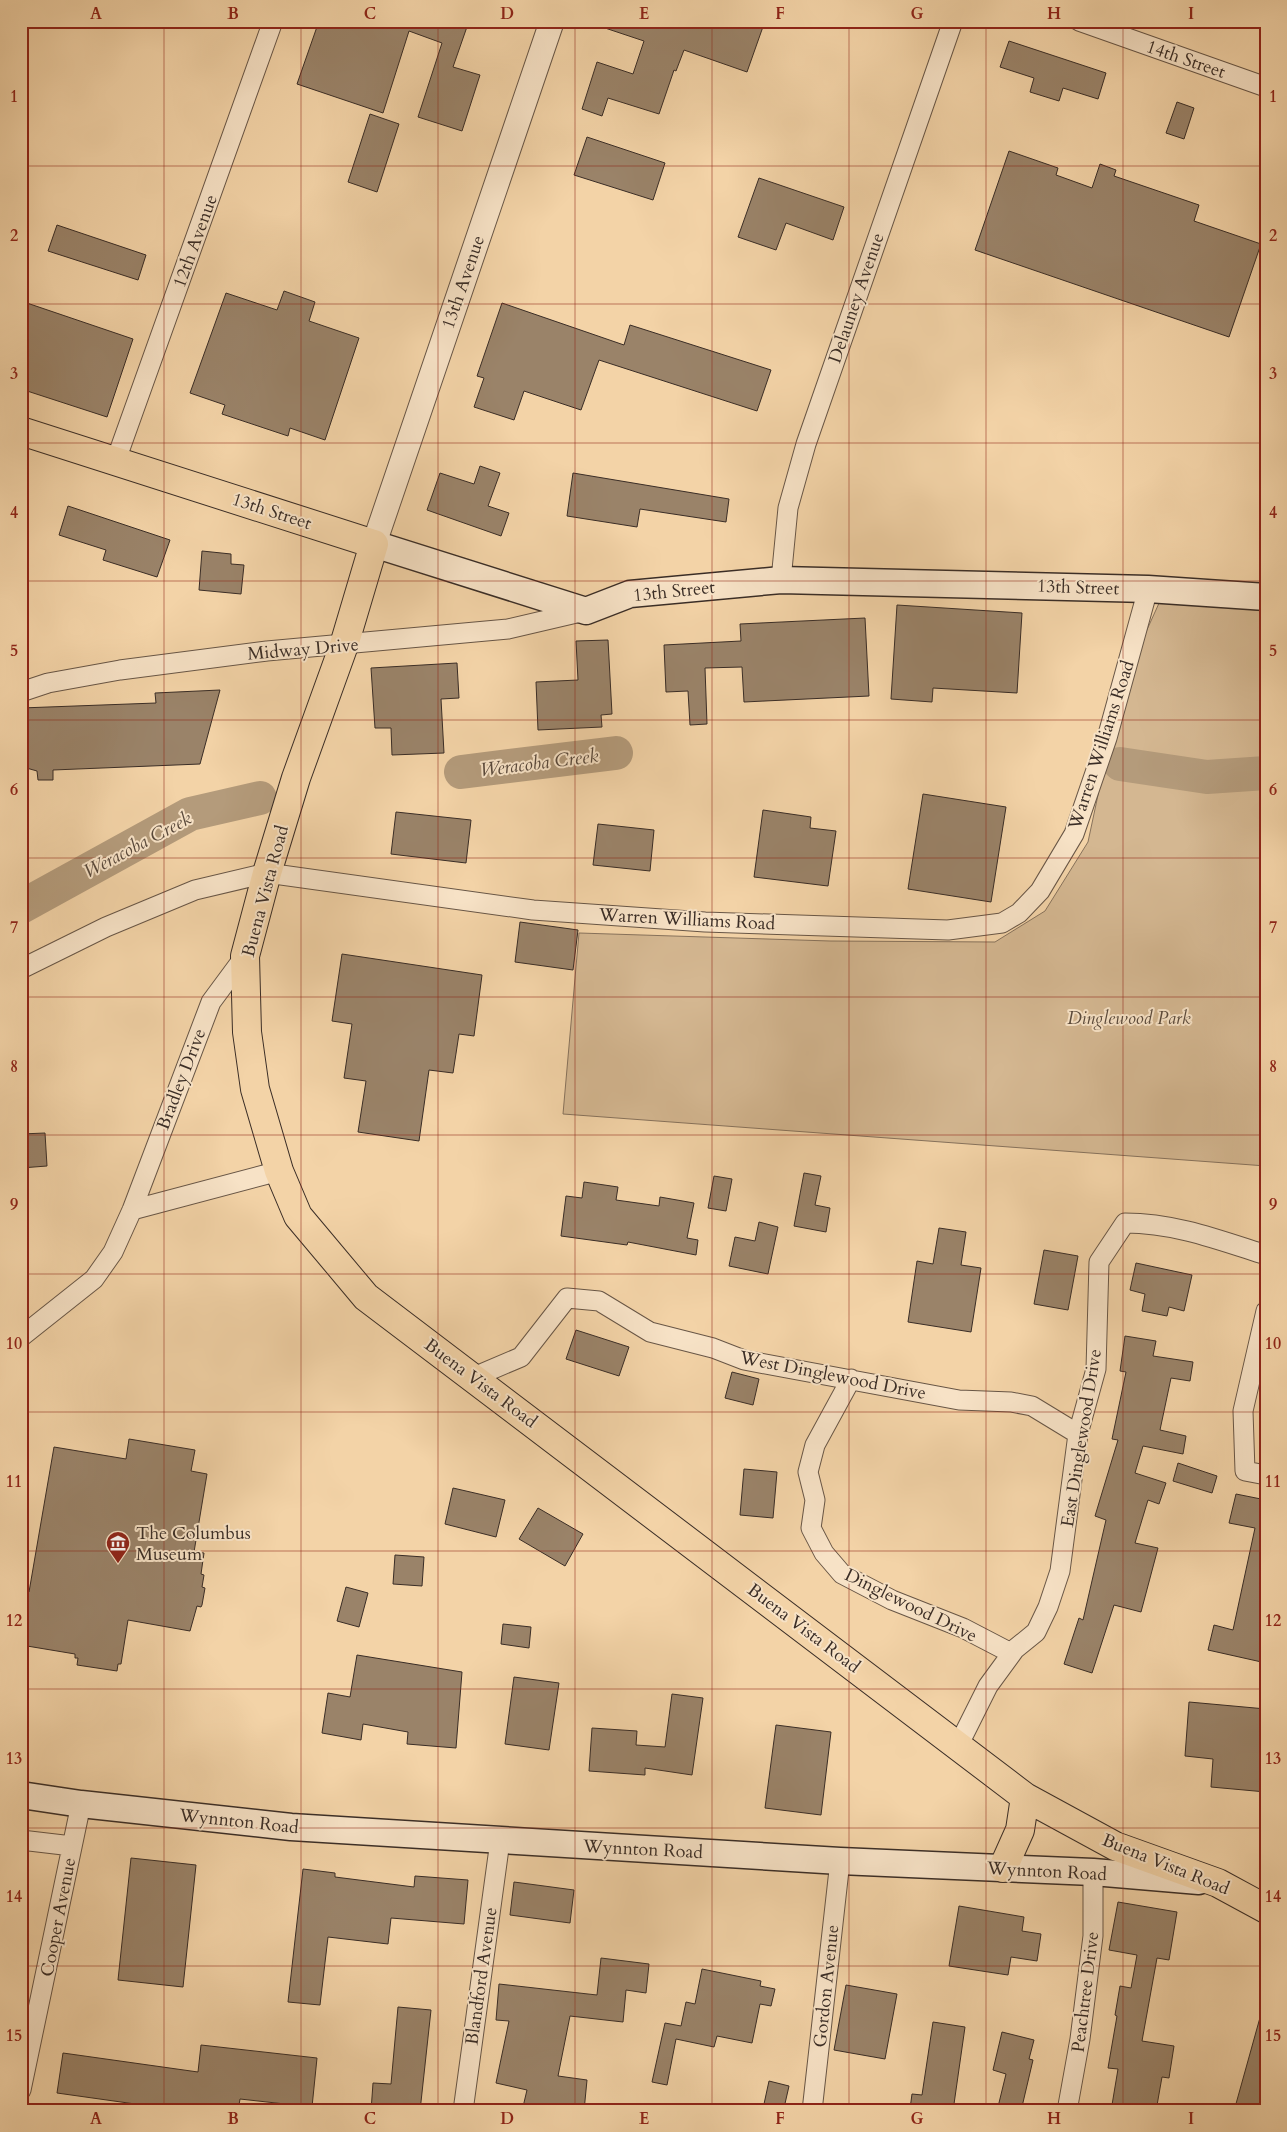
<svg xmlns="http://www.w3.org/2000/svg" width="1287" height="2132" font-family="Cardo,serif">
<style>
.green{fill:#d4b791;stroke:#87725c}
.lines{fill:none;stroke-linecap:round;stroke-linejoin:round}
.river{stroke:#b49b7b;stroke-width:34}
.building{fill:#9a8369;stroke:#3a2d26}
.minor-casing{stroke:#685646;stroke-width:21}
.tertiary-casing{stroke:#685646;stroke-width:26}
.secondary-casing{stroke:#3a2d26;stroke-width:29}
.primary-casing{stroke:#3a2d26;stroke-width:30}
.minor{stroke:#f7e2c6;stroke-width:19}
.tertiary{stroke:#f7e2c6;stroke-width:24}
.secondary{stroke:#f7e2c6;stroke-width:26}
.primary{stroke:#f3d3a7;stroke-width:28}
.grid{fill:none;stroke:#8f2418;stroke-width:1;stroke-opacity:0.55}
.labels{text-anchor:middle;stroke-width:4;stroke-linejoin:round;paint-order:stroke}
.street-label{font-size:18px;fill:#3a2d26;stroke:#f7e2c6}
.park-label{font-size:18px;font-style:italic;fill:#59493b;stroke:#f7e2c6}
.poi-label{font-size:18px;fill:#3a2d26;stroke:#f7e2c6;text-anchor:start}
.water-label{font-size:19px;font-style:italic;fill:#58483b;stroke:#f7e2c6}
.neatline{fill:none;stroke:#8f2418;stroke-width:2}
.grid-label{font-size:16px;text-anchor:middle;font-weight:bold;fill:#8f2418}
</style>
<rect width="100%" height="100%" fill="#f3d3a7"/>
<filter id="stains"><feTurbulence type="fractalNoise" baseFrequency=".004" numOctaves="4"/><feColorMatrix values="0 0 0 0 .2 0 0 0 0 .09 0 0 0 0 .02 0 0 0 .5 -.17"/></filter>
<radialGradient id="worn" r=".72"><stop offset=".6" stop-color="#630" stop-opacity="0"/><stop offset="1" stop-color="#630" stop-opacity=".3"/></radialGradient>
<path class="green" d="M1160,601L1266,611V1166L563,1114L579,933L830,941L995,942L1045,911L1088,842L1121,687Z"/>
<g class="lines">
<path class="river" d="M1120,764L1207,777L1266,773
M461,772L616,753
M21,907L190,814L260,798"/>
</g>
<path class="building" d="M319,21H469L453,67L480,75L462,131L418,117L442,43L409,31L383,113L297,84Z
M593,21H765L747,72L684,50L676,71L674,70L659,114L608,98L602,116L582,109L597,62L633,74L644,41L593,24Z
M1009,41L1106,73L1098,99L1063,88L1059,101L1030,92L1034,78L1000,67Z
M1177,102L1194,108L1184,139L1166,133Z
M370,114L399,124L377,192L348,182Z
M587,137L665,163L653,200L574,175Z
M1009,151L1058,168L1056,175L1092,188L1100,164L1116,170L1114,176L1199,205L1194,221L1261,244L1229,337L975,250Z
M759,178L844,207L833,240L786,223L776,250L738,237Z
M57,225L146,255L138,280L48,251Z
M284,291L315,302L309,321L359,338L325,440L290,428L288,436L222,414L225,405L190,393L226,293L277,310Z
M21,301L133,339L107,417L21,389Z
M502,303L624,345L630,325L771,370L757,411L599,360L581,410L524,391L514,420L474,407L484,378L477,376Z
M480,466L500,473L488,506L509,513L501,536L427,510L440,473L474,484Z
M573,473L729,499L726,522L640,509L637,527L567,516Z
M68,506L170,540L157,577L103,560L106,550L59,535Z
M202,551L231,554V564L244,565L241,594L199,590Z
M897,605L1022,613L1017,693L933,688L932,702L891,699Z
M865,618L869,696L744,702L742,667L705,668L707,724L690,725L688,691L666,692L664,645L741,641L740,624Z
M608,640L612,714L601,715L602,727L538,730L536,682L578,680L576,641Z
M457,663L459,698L441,699L444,753L392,755L391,728H375L371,668Z
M220,690L200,764L53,770V780H38L37,771L23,767L21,708L156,703L155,693Z
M923,794L1006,807L991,902L908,889Z
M763,810L811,817L810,828L836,831L828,886L754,877Z
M396,812L471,820L466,863L391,854Z
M598,824L654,830L650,871L593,865Z
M520,922L578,930L573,970L515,962Z
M342,954L482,975L474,1036L459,1034L453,1073L429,1070L419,1141L358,1132L366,1081L344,1078L352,1024L332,1021Z
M45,1133L47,1166L21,1168V1134Z
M804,1173L821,1176L815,1205L830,1208L826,1232L794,1226Z
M714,1176L732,1179L726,1211L708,1208Z
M584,1182L618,1187L616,1200L659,1206L660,1197L694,1203L687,1238L698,1240L696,1255L628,1242L627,1245L561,1236L566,1196L582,1198Z
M759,1222L778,1227L768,1274L729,1266L735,1237L755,1241Z
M939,1228L966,1232L961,1265L981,1268L971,1332L908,1322L917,1261L933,1264Z
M1044,1250L1078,1256L1068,1310L1034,1304Z
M1136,1263L1192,1275L1184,1311L1169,1307L1167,1316L1142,1311L1145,1294L1130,1290Z
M576,1330L629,1347L619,1376L566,1359Z
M1125,1336L1156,1341L1153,1356L1193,1362L1190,1381L1171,1378L1160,1430L1186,1436L1183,1454L1143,1446L1135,1473L1166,1483L1159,1504L1148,1500L1135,1543L1158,1548L1141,1612L1114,1605L1092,1673L1064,1664L1079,1618L1083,1620L1106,1520L1095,1516L1118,1440L1112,1439L1126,1372L1120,1371Z
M732,1372L759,1379L753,1405L725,1398Z
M129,1439L195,1450L191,1471L207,1474L194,1552L204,1553L201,1574L204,1575L202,1587L205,1588L202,1605L201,1607L197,1606L190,1631L128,1620L121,1664H118L117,1671L77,1665L78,1658H75V1654L21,1645V1590L29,1592L54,1447L126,1459Z
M1178,1463L1217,1476L1212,1493L1173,1481Z
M744,1469L777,1472L773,1518L740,1515Z
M453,1488L505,1500L496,1537L445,1524Z
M1236,1494L1266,1500V1663L1208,1650L1214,1625L1233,1630L1255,1528L1229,1523Z
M538,1508L583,1534L565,1566L519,1539Z
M395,1555L424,1557L422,1586L393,1584Z
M346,1587L368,1593L359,1627L337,1621Z
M503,1624L531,1627L529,1648L501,1644Z
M357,1655L462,1672L456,1748L407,1744L408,1732L363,1724L361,1740L322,1733L328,1693L350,1697Z
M514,1677L559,1683L549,1750L505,1744Z
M672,1694L703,1698L692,1775L645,1768V1775L589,1771L592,1728L637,1731L636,1745L665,1747Z
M1189,1702L1266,1709V1792L1211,1787L1213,1759L1185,1756Z
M776,1725L831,1732L821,1815L765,1808Z
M131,1858L196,1865L183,1987L118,1980Z
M303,1869L335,1873V1877L414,1887L415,1876L468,1880L464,1924L391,1918L388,1944L328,1937L320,2005L288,2002Z
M514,1882L574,1890L570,1923L510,1915Z
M1118,1902L1177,1912L1169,1960L1157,1958L1142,2041L1174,2046L1169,2078L1162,2077L1156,2111H1111L1118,2069L1108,2068L1117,2016L1115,2015L1120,1986L1131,1988L1137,1955L1109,1950Z
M959,1906L1024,1917L1022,1931L1041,1934L1037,1961L1011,1957L1008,1975L949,1966Z
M601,1958L649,1964L646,1993L626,1990L623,2022L570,2016L558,2076L587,2080L584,2111H522L527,2090L496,2083L509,2021L496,2020L499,1984L597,1995Z
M702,1969L761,1981L760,1986L775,1989L771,2006L760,2004L752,2043L717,2036L714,2047L676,2039L667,2085L652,2082L665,2023L681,2026L686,2002L695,2004Z
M846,1985L897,1994L885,2059L834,2050Z
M398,2007L431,2010L420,2111H371L373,2083L391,2084Z
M1261,2014H1266V2111H1234Z
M933,2022L965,2027L953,2111L910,2109L912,2094L922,2095Z
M1002,2032L1034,2040L1029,2059L1033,2060L1021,2111H997L1006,2074L993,2070Z
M201,2045L317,2058L312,2107L240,2099L238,2111H185L57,2093L63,2053L198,2072Z
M769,2081L789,2086L784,2108L764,2104Z"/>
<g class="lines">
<g class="minor-casing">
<path id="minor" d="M1079,21L1266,87
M116,460L273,21
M781,580L788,508L806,444L953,21
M21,692L48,683L120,670L267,651L508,629L585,611
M21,969L106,927L195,890L267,873L533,910L705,922L948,930L1002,923L1019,913L1040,891L1074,834L1107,738L1148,589
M132,1210L279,1171
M1266,1311L1243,1411L1245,1471L1266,1475
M21,1337L94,1279L113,1252L132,1210L211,1002L245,956
M474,1377L521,1357L567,1298L599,1301L650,1332L713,1348L744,1360L959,1400L1011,1402L1032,1406L1078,1434
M851,1379L815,1445L808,1472L815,1500L811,1528L824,1553L842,1574L892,1600L963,1628L1011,1653
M958,1746L988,1686L1015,1649L1036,1632L1048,1607L1060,1571L1078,1434L1096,1369L1099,1262L1125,1223C1175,1223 1219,1240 1266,1255
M21,1840L72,1846
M21,2090L81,1804
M463,2111L500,1841
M812,2111L840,1861
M1067,2111L1080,2039L1093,1936V1872"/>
</g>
<g class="tertiary-casing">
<path id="tertiary" d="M374,544L552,21"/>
</g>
<g class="secondary-casing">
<path id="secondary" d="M374,544L586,611L630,594L781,580L1148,589L1266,597
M21,1795L81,1804L291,1827L840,1861L1093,1872L1199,1881"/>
</g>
<g class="primary-casing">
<path id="primary" d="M21,431L374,544L344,645L296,778L267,873L245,956L247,1032L255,1089L279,1171L298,1216L366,1297L1025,1797L1115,1846L1218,1883L1266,1909
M1003,1868L1020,1830L1025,1797"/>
</g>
<use href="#minor" class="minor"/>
<use href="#tertiary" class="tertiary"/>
<use href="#secondary" class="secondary"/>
<use href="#primary" class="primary"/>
</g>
<path class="grid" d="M164,21V2111M301,21V2111M438,21V2111M575,21V2111M712,21V2111M849,21V2111M986,21V2111M1123,21V2111M21,166H1266M21,304H1266M21,443H1266M21,581H1266M21,720H1266M21,858H1266M21,997H1266M21,1135H1266M21,1274H1266M21,1412H1266M21,1551H1266M21,1689H1266M21,1828H1266M21,1966H1266"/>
<defs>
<g id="museum-pin" transform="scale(1.25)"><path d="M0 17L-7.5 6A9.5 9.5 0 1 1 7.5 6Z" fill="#8f2418" stroke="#f7e2c6"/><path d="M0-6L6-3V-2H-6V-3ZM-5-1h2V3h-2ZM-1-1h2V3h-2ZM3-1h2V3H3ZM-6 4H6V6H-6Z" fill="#fff"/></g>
</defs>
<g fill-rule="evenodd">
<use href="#museum-pin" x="118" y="1543"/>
</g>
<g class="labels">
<g class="street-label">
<text transform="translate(1186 59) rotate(19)" y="6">14th Street</text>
<text transform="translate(195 241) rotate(-70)" y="6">12th Avenue</text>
<text transform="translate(463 282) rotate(-71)" y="6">13th Avenue</text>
<text transform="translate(856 298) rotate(-71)" y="6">Delauney Avenue</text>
<text transform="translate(272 511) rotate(18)" y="6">13th Street</text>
<text transform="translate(1078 587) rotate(2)" y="6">13th Street</text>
<text transform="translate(674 591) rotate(-6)" y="6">13th Street</text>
<text transform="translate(303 649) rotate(-5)" y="6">Midway Drive</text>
<text transform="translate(1101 745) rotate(-72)" y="6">Warren Williams Road</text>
<text transform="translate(265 891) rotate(-75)" y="6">Buena Vista Road</text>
<text transform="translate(687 919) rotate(3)" y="6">Warren Williams Road</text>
<text transform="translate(181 1079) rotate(-69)" y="6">Bradley Drive</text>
<text transform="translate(833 1375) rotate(11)" y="6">West Dinglewood Drive</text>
<text transform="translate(481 1383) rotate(37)" y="6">Buena Vista Road</text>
<text transform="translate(1081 1438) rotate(-81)" y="6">East Dinglewood Drive</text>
<text transform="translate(911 1605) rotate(26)" y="6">Dinglewood Drive</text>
<text transform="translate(804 1628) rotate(37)" y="6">Buena Vista Road</text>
<text transform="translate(239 1821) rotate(6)" y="6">Wynnton Road</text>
<text transform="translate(643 1849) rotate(3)" y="6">Wynnton Road</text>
<text transform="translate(1166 1864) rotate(22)" y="6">Buena Vista Road</text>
<text transform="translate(1047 1871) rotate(3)" y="6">Wynnton Road</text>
<text transform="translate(58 1917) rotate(-79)" y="6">Cooper Avenue</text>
<text transform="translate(481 1976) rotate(-82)" y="6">Blandford Avenue</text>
<text transform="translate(826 1986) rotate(-84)" y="6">Gordon Avenue</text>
<text transform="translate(1085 1992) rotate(-83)" y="6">Peachtree Drive</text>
</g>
<g class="park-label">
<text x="1129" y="1024">Dinglewood Park</text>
</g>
<g class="poi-label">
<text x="136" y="1539">The Columbus<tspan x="136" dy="21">Museum</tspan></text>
</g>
<g class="water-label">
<text transform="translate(539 762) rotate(-7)" y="7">Weracoba Creek</text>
<text transform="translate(137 844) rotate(-28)" y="7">Weracoba Creek</text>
</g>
</g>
<rect width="1287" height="2132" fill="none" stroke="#f3d3a7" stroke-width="55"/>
<rect x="28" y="28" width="1232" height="2076" class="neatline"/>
<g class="grid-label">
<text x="96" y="19">A</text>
<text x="233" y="19">B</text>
<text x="370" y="19">C</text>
<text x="507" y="19">D</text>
<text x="644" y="19">E</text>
<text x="780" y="19">F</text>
<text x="917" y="19">G</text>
<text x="1054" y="19">H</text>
<text x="1191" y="19">I</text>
<text x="14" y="102">1</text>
<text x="1273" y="102">1</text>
<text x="14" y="241">2</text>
<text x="1273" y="241">2</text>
<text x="14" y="379">3</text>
<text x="1273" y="379">3</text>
<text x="14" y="518">4</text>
<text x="1273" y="518">4</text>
<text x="14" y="656">5</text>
<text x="1273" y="656">5</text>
<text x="14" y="795">6</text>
<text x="1273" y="795">6</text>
<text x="14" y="933">7</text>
<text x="1273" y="933">7</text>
<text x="14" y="1072">8</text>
<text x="1273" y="1072">8</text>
<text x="14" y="1210">9</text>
<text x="1273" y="1210">9</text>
<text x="14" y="1349">10</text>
<text x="1273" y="1349">10</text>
<text x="14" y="1487">11</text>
<text x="1273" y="1487">11</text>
<text x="14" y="1626">12</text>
<text x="1273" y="1626">12</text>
<text x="14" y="1764">13</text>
<text x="1273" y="1764">13</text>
<text x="14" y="1902">14</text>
<text x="1273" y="1902">14</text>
<text x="14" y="2041">15</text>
<text x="1273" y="2041">15</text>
<text x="96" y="2124">A</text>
<text x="233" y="2124">B</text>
<text x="370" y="2124">C</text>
<text x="507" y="2124">D</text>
<text x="644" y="2124">E</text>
<text x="780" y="2124">F</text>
<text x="917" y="2124">G</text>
<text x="1054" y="2124">H</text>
<text x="1191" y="2124">I</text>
</g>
<rect width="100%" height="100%" filter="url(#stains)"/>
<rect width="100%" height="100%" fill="url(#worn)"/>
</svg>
